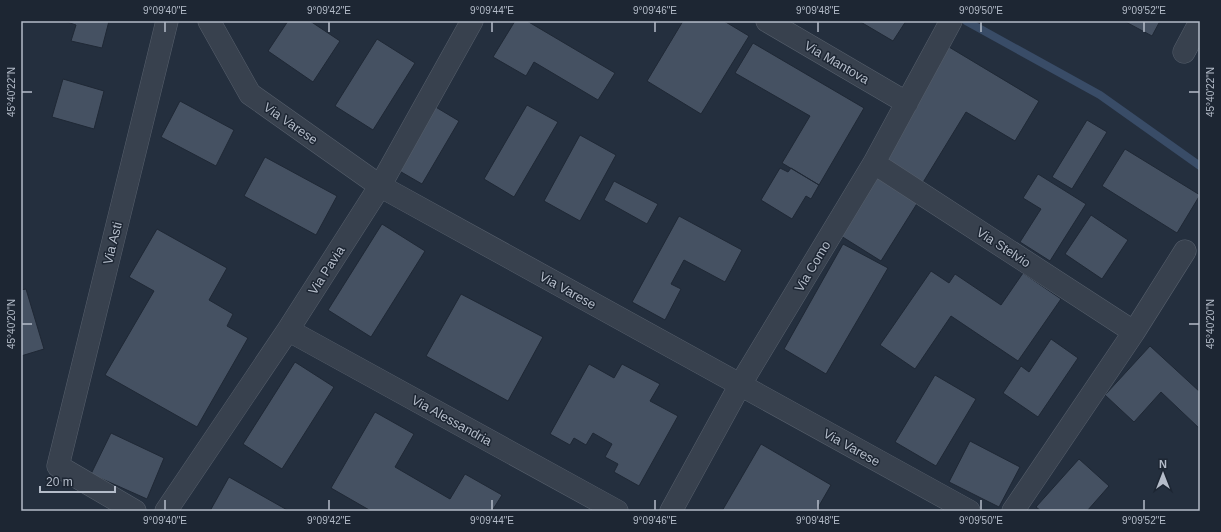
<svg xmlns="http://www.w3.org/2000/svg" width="1221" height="532" font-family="Helvetica,sans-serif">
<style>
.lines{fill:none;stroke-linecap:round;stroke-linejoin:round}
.stream{stroke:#394c67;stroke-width:8}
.building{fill:#455162;stroke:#1f2835}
.minor-casing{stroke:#565f6c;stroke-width:23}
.minor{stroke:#38414e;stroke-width:22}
.ticks{fill:none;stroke:#b4bcc9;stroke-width:1.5}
.labels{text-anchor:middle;stroke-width:3;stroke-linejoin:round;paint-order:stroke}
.street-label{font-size:13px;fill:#b4bcc9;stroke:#1d2633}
.neatline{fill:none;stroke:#b4bcc9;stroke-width:1.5}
.ticks-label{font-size:10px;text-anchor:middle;fill:#b4bcc9}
</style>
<rect width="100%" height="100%" fill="#242f3e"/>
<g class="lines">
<path class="stream" d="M966,21L1100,95L1200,166"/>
</g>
<path class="building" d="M64,21H109L102,48L71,41L76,25Z
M288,21H310L340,41L313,82L268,51Z
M515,21H527L615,73L598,100L534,62L526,76L493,57Z
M683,21H724L749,36L701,114L647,81Z
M859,21H906L893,41Z
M1124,21H1160L1152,36Z
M377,39L415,63L373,130L335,106Z
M753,43L864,108L819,185L782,163L810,116L735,73Z
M949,47L1039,101L1015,141L966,112L922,184L882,160Z
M63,79L104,91L94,129L52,117Z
M180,101L234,130L216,166L161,137Z
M527,105L558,122L514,197L484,179Z
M434,106L459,121L422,184L396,169Z
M1087,120L1107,132L1072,189L1052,177Z
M580,135L616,155L580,221L544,201Z
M1125,149L1200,195L1177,233L1102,186Z
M265,157L337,196L316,235L244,196Z
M780,168L788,172L791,168L819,185L811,199L806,196L792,219L761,200Z
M1038,174L1086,204L1050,261L1020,242L1041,209L1023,198Z
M878,177L918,202L881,261L841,236Z
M614,181L658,204L647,224L604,200Z
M1091,215L1128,240L1102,279L1065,254Z
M679,216L742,250L725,282L684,260L671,284L681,289L665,320L632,302Z
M382,224L425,251L371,337L328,310Z
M157,229L227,268L209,300L233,314L227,326L248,338L197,427L105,375L154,291L129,277Z
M843,244L888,268L826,374L784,349Z
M931,271L949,283L955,274L1001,305L1023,273L1061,299L1018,361L951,316L915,369L880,345Z
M26,289L44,349L21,356V290Z
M461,294L543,337L508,401L426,356Z
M1051,339L1078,358L1038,417L1003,393L1021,366L1029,372Z
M1150,346L1200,392L1199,428L1161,392L1134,422L1105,395Z
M295,362L334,387L282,469L243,444Z
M589,364L614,378L622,364L660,384L650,401L678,416L639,486L614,472L618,464L605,457L612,444L593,433L586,445L574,438L570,445L550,434Z
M935,375L976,399L936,466L895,442Z
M375,412L414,434L395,467L450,499L465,474L502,495L492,511H371L331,488Z
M111,433L164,458L147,499L91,474Z
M970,441L1020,467L999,507L949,482Z
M761,444L831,485L816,511H722Z
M1079,459L1109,486L1087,511H1041L1036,507Z
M229,477L289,511H210Z"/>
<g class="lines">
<g class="minor-casing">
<path id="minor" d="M209,21L250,94L380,186L969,511
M767,21L907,103
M1184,52L1200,22
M874,163L1134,332
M288,330L617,511
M135,511L58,466L167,21
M166,511L288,330L380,186L472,21
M671,511L740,385L874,163L951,21
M1013,511L1134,332L1185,251"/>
</g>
<use href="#minor" class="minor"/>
</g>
<path class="ticks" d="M165,22V32M329,22V32M492,22V32M655,22V32M818,22V32M981,22V32M1144,22V32M22,92H32M1189,92H1199M22,324H32M1189,324H1199M165,500V510M329,500V510M492,500V510M655,500V510M818,500V510M981,500V510M1144,500V510"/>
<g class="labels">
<g class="street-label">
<text transform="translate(837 62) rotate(30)" y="5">Via Mantova</text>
<text transform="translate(291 123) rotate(35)" y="5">Via Varese</text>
<text transform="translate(112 243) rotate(-76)" y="5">Via Asti</text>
<text transform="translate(1004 247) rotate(33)" y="5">Via Stelvio</text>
<text transform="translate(812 266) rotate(-59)" y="5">Via Como</text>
<text transform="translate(326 270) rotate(-57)" y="5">Via Pavia</text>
<text transform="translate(568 290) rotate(29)" y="5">Via Varese</text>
<text transform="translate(452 420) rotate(29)" y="5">Via Alessandria</text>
<text transform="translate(852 447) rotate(29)" y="5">Via Varese</text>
</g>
</g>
<rect width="1221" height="532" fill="none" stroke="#1d2633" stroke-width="44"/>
<g transform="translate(1163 474)" stroke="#1d2633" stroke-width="3" paint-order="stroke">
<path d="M0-3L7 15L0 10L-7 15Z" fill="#b4bcc9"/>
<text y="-6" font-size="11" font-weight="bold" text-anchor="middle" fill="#b4bcc9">N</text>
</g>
<path d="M40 486v6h75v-6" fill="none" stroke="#b4bcc9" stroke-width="2"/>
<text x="46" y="486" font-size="12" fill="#b4bcc9" stroke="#1d2633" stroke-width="3" paint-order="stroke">20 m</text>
<rect x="22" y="22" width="1177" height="488" class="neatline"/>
<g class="ticks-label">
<text x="165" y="14">9°09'40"E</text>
<text x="329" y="14">9°09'42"E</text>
<text x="492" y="14">9°09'44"E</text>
<text x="655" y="14">9°09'46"E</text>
<text x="818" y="14">9°09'48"E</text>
<text x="981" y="14">9°09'50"E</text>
<text x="1144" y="14">9°09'52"E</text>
<text transform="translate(11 92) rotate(-90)" y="4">45°40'22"N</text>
<text transform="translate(1210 92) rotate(-90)" y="4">45°40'22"N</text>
<text transform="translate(11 324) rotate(-90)" y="4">45°40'20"N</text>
<text transform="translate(1210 324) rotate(-90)" y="4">45°40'20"N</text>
<text x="165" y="524">9°09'40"E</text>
<text x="329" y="524">9°09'42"E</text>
<text x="492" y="524">9°09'44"E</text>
<text x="655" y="524">9°09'46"E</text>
<text x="818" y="524">9°09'48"E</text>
<text x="981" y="524">9°09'50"E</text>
<text x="1144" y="524">9°09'52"E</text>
</g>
</svg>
